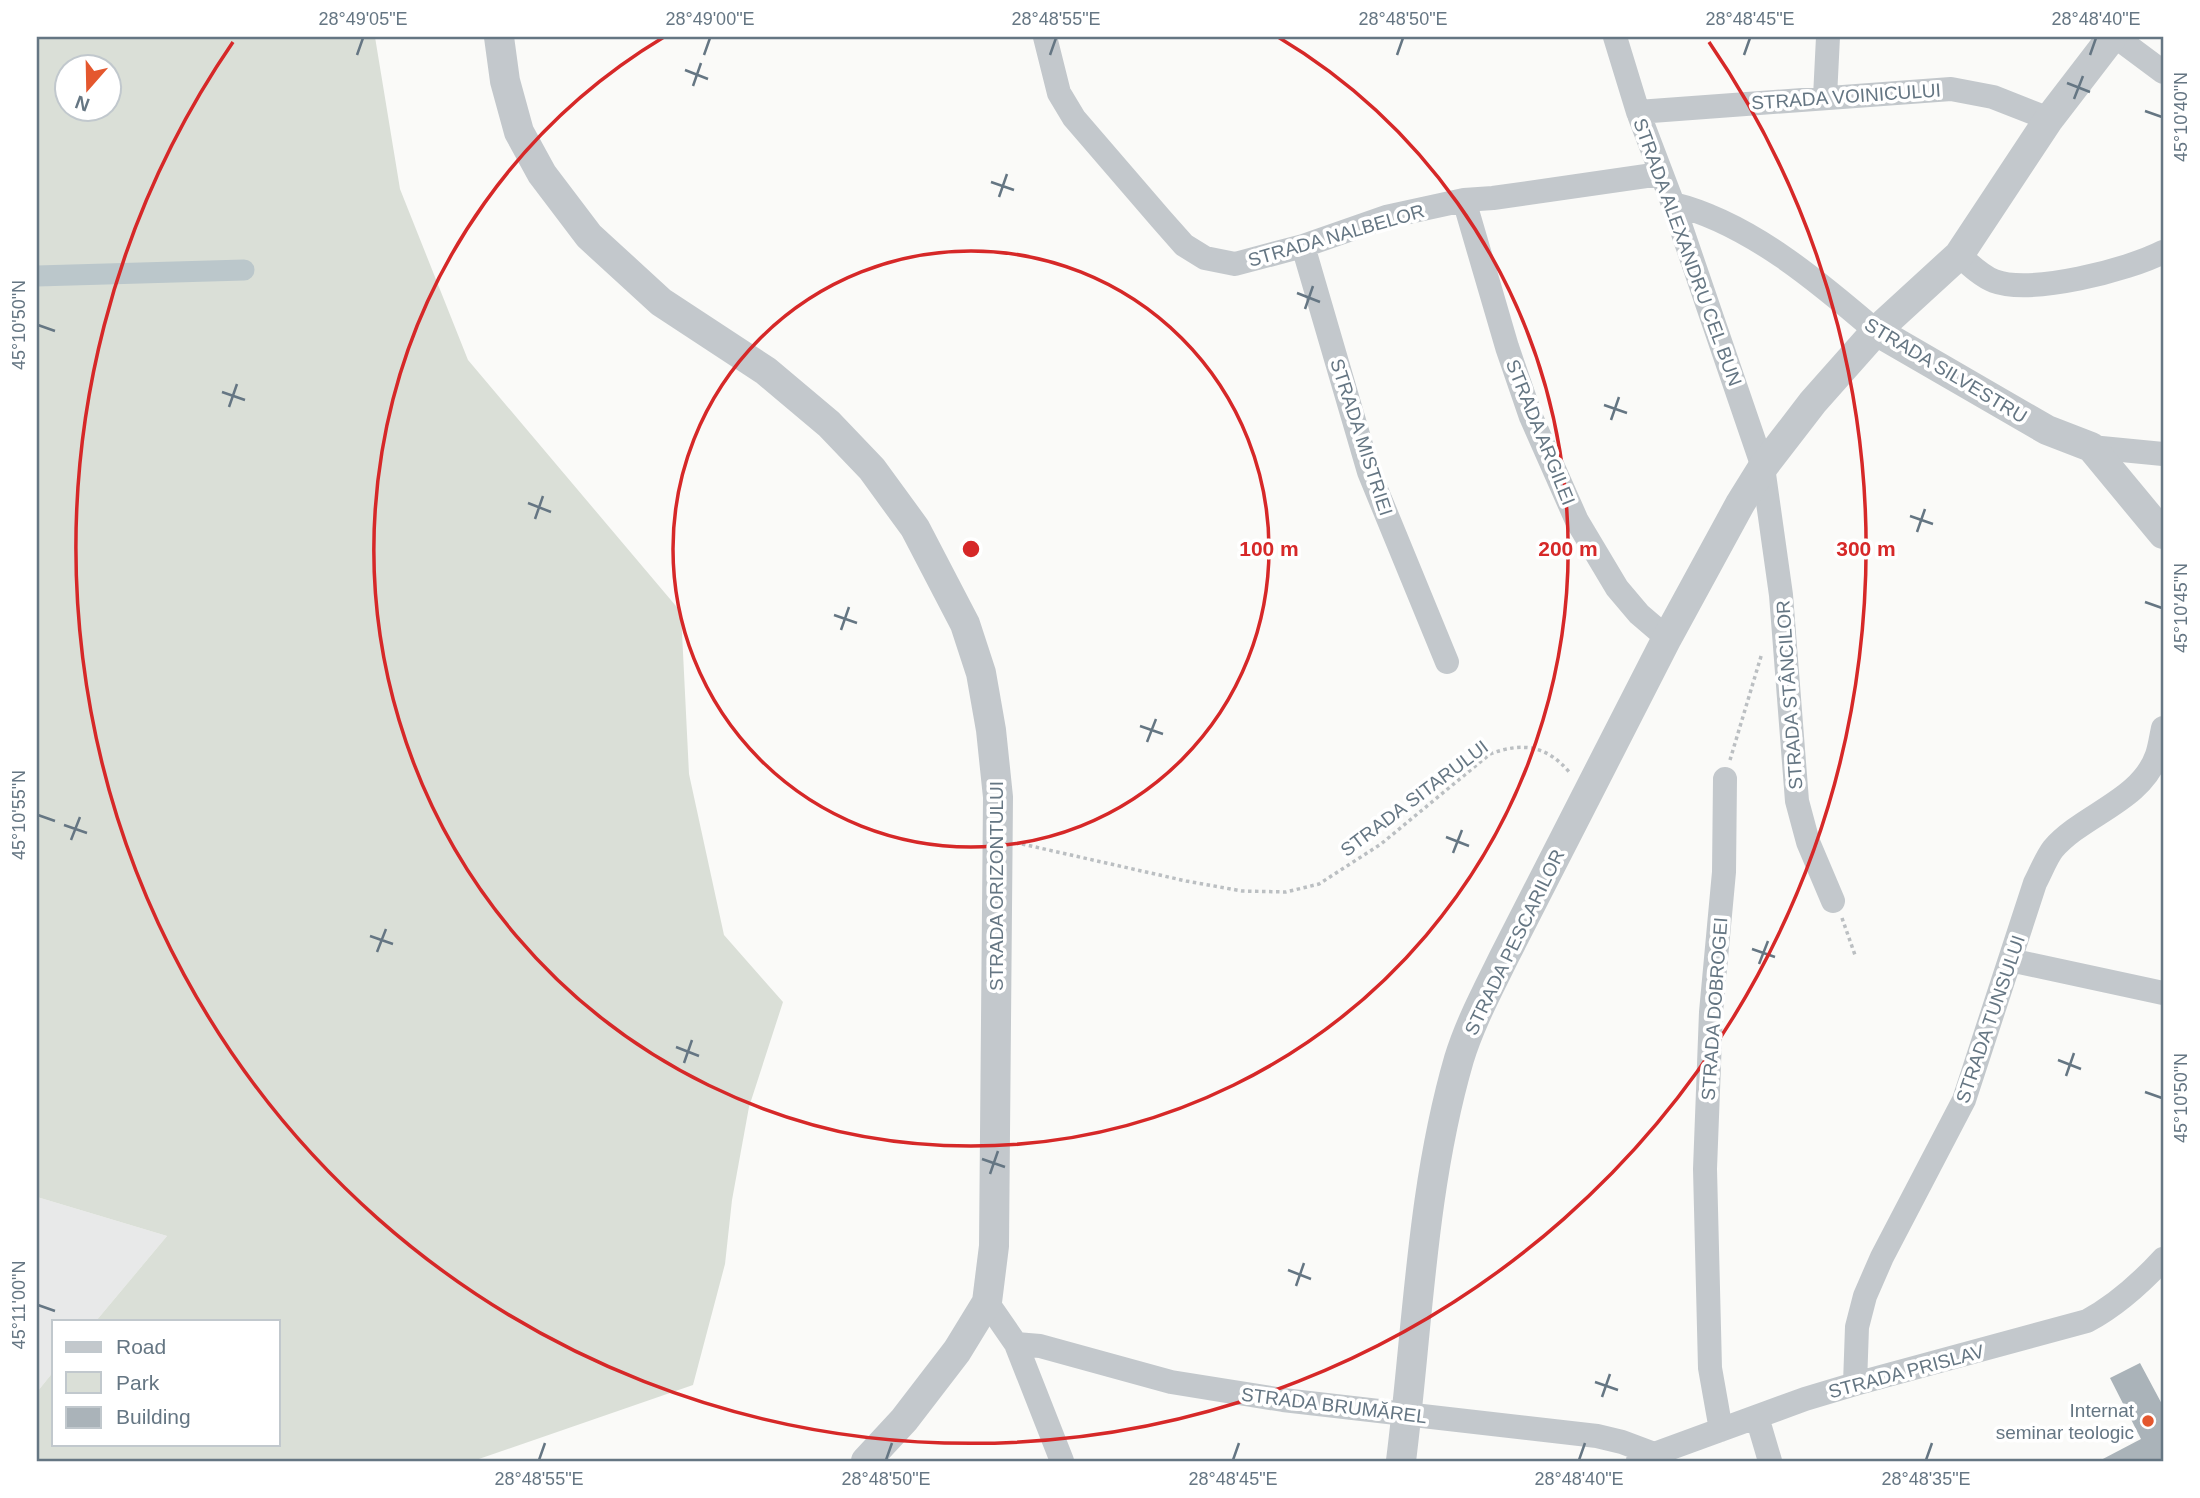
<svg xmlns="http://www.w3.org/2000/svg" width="2200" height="1498" font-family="Arial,sans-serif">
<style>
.built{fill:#e8e9e9}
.green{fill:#dadfd7;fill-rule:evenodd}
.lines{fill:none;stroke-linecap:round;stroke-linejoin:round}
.canal{stroke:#bbc7cb;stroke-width:21}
.building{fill:#aab3b9}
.path{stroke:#bbbfc2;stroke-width:3.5;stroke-dasharray:3.5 3.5;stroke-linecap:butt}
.minor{stroke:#c3c8cc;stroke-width:24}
.tertiary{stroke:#c3c8cc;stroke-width:30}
.ticks{fill:none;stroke:#657683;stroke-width:2.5}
.ring{fill:none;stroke:#d62828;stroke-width:3.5}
.poi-dot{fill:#e4572e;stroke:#fff;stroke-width:2.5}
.labels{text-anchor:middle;stroke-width:7;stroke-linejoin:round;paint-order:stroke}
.street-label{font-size:19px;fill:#657683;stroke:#fff}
.poi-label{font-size:19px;fill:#657683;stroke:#fff;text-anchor:end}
.centre{fill:#d62828;stroke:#fff;stroke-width:3.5}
.ring-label{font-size:21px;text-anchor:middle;font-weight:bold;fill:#d62828;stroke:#fff;stroke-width:7;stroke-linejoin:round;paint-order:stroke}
.neatline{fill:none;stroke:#657683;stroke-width:2.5}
.ticks-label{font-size:18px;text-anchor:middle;fill:#657683}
</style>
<rect width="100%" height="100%" fill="#fafaf8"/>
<path class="built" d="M37,1197L167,1236L96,1321H54V1371L37,1392Z"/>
<path class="green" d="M37,37H375L400,189L468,360L681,612L689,774L724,935L783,1002L749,1107L732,1200L725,1264L693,1385L473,1461H37V1392L54,1371V1444H278V1321H96L167,1236L37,1197ZM66,66H108V108H66Z"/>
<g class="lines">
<path class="canal" d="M37,276L244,270"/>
</g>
<path class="building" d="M2140,1363L2163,1406V1461H2099L2141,1439L2110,1378Z"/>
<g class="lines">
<path class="path" d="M1730,760L1762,653
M1022,844L1186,881L1242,891L1286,892L1319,884L1381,844L1490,754C1522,742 1547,745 1570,773
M1842,918L1855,955"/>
<path class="minor" d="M1045,37L1059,93L1074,118L1161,219L1184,245L1205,258L1235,264L1303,246L1386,217L1464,200L1493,198L1660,174
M1615,37L1638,112L1673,204L1763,467L1781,595L1797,801L1808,842L1833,901
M2116,37L2163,72
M1825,97L1828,37
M1638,112L1951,89L1993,97L2049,119
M1464,200L1507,347L1531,417L1577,521L1617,588L1639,614L1667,638
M1673,204C1748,222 1819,282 1876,331
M1303,246L1369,472L1447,662
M1959,255C1969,264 1981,276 1994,281C2031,295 2128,270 2163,252
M2091,447L2163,454
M2010,960L2163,993
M987,1302L1016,1344L1062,1461
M1016,1344L1040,1346L1171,1382L1283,1400L1597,1436L1622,1442L1654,1454
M1855,1384L1857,1327L1865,1296L1882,1257L1964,1100L2035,883C2041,872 2046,858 2053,849C2083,814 2141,801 2157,755C2160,746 2161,737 2163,728
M1757,1417L1770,1461
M1721,1430L1710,1368L1705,1169L1711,1012L1724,872L1725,779
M1638,1460L1805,1399L1855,1384L2087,1321C2117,1305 2140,1284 2163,1259"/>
<path class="tertiary" d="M499,37L505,81L519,132L542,174L589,236L661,302L766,371L829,424L872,469L915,528L965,624L981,673L991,730L998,797L994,1246L987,1302L957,1351L904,1420L866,1461
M1876,331L2047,430L2091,447L2163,534
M1401,1461C1418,1327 1421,1190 1459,1059C1470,1023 1488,990 1504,957L1667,638L1740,504L1763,467L1813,402L1876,331L1959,255L2049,119L2112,37"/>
</g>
<path class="ticks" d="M357,55L363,38M704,55L710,38M1050,55L1056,38M1397,55L1403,38M1744,55L1750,38M2090,55L2096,38M685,70L708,79M2067,83L2090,92M693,86L701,63M2074,99L2083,76M2145,111L2162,117M991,182L1014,190M999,197L1007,174M1297,293L1320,302M1305,309L1313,286M38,325L55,331M222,392L245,400M1604,405L1627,413M229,407L237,384M1611,420L1619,397M528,503L551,512M1910,516L1933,524M535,519L543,496M1917,532L1925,509M2145,602L2162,608M834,615L857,623M841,630L849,607M1140,726L1163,734M1147,742L1156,719M38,815L55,821M64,825L87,833M1446,837L1469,846M71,840L80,817M1453,853L1462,830M370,936L393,944M1752,949L1775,957M377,952L386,929M1759,964L1768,941M676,1047L699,1056M2058,1060L2081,1069M684,1063L692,1040M2066,1076L2074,1053M2145,1092L2162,1098M982,1159L1005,1167M990,1174L998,1151M1288,1270L1311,1279M1296,1286L1304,1263M38,1305L55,1311M1595,1382L1618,1390M1602,1397L1610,1374M539,1460L545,1443M886,1460L892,1443M1233,1460L1239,1443M1579,1460L1585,1443M1926,1460L1932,1443"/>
<g class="ring">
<circle cx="971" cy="549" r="298"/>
<path d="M1278 37A597 597 0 1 1 664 37"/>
<path d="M1709 42A895 895 0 1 1 233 42"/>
</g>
<circle class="poi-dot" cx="2148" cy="1421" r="7"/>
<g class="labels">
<g class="street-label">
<text transform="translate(1846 96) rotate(-4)" y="7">STRADA VOINICULUI</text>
<text transform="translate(1336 235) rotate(-16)" y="7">STRADA NALBELOR</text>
<text transform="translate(1688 252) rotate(70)" y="7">STRADA ALEXANDRU CEL BUN</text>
<text transform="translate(1946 370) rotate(31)" y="7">STRADA SILVESTRU</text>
<text transform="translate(1541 432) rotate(68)" y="7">STRADA ARGILEI</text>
<text transform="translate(1362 437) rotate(72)" y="7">STRADA MISTRIEI</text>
<text transform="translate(1789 695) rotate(-94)" y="7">STRADA STÂNCILOR</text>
<text transform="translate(1414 798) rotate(-37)" y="7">STRADA SITARULUI</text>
<text transform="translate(996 886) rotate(-90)" y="7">STRADA ORIZONTULUI</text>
<text transform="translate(1514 942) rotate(-64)" y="7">STRADA PESCARILOR</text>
<text transform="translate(1714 1009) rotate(-86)" y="7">STRADA DOBROGEI</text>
<text transform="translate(1990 1019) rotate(-71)" y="7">STRADA TUNSULUI</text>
<text transform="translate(1906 1371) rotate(-15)" y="7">STRADA PRISLAV</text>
<text transform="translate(1334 1405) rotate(7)" y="7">STRADA BRUMĂREL</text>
</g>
<g class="poi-label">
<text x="2134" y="1417">Internat<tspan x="2134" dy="22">seminar teologic</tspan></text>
</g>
</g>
<circle cx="971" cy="549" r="10" class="centre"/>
<g class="ring-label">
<text x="1269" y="556">100 m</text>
<text x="1568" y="556">200 m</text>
<text x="1866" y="556">300 m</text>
</g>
<rect width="2200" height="1498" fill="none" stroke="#ffffff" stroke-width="77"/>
<rect x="52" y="1320" width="228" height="126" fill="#ffffff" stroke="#c1c8cd" stroke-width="2"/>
<rect x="66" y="1342" width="35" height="10" fill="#c3c8cc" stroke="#c1c8cd" stroke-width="2"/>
<text x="116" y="1354" font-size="21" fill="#657683">Road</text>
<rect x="66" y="1372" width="35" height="21" fill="#dadfd7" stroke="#c1c8cd" stroke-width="2"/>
<text x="116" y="1390" font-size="21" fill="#657683">Park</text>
<rect x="66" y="1407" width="35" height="21" fill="#aab3b9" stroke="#c1c8cd" stroke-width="2"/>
<text x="116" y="1424" font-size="21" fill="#657683">Building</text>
<g transform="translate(88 88) rotate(200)"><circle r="33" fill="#ffffff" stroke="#c1c8cd" stroke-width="2"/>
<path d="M0-5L12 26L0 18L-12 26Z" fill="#e4572e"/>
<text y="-10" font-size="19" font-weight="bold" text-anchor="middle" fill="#657683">N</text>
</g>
<rect x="38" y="38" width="2124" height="1422" class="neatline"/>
<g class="ticks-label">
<text x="363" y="25">28°49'05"E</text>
<text x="710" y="25">28°49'00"E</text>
<text x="1056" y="25">28°48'55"E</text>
<text x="1403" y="25">28°48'50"E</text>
<text x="1750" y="25">28°48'45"E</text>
<text x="2096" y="25">28°48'40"E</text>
<text transform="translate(2181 117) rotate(-90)" y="6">45°10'40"N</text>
<text transform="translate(19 325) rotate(-90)" y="6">45°10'50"N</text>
<text transform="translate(2181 608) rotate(-90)" y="6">45°10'45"N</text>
<text transform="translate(19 815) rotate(-90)" y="6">45°10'55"N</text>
<text transform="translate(2181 1098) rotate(-90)" y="6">45°10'50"N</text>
<text transform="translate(19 1305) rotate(-90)" y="6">45°11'00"N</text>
<text x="539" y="1485">28°48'55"E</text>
<text x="886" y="1485">28°48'50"E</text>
<text x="1233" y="1485">28°48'45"E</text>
<text x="1579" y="1485">28°48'40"E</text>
<text x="1926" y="1485">28°48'35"E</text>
</g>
</svg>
